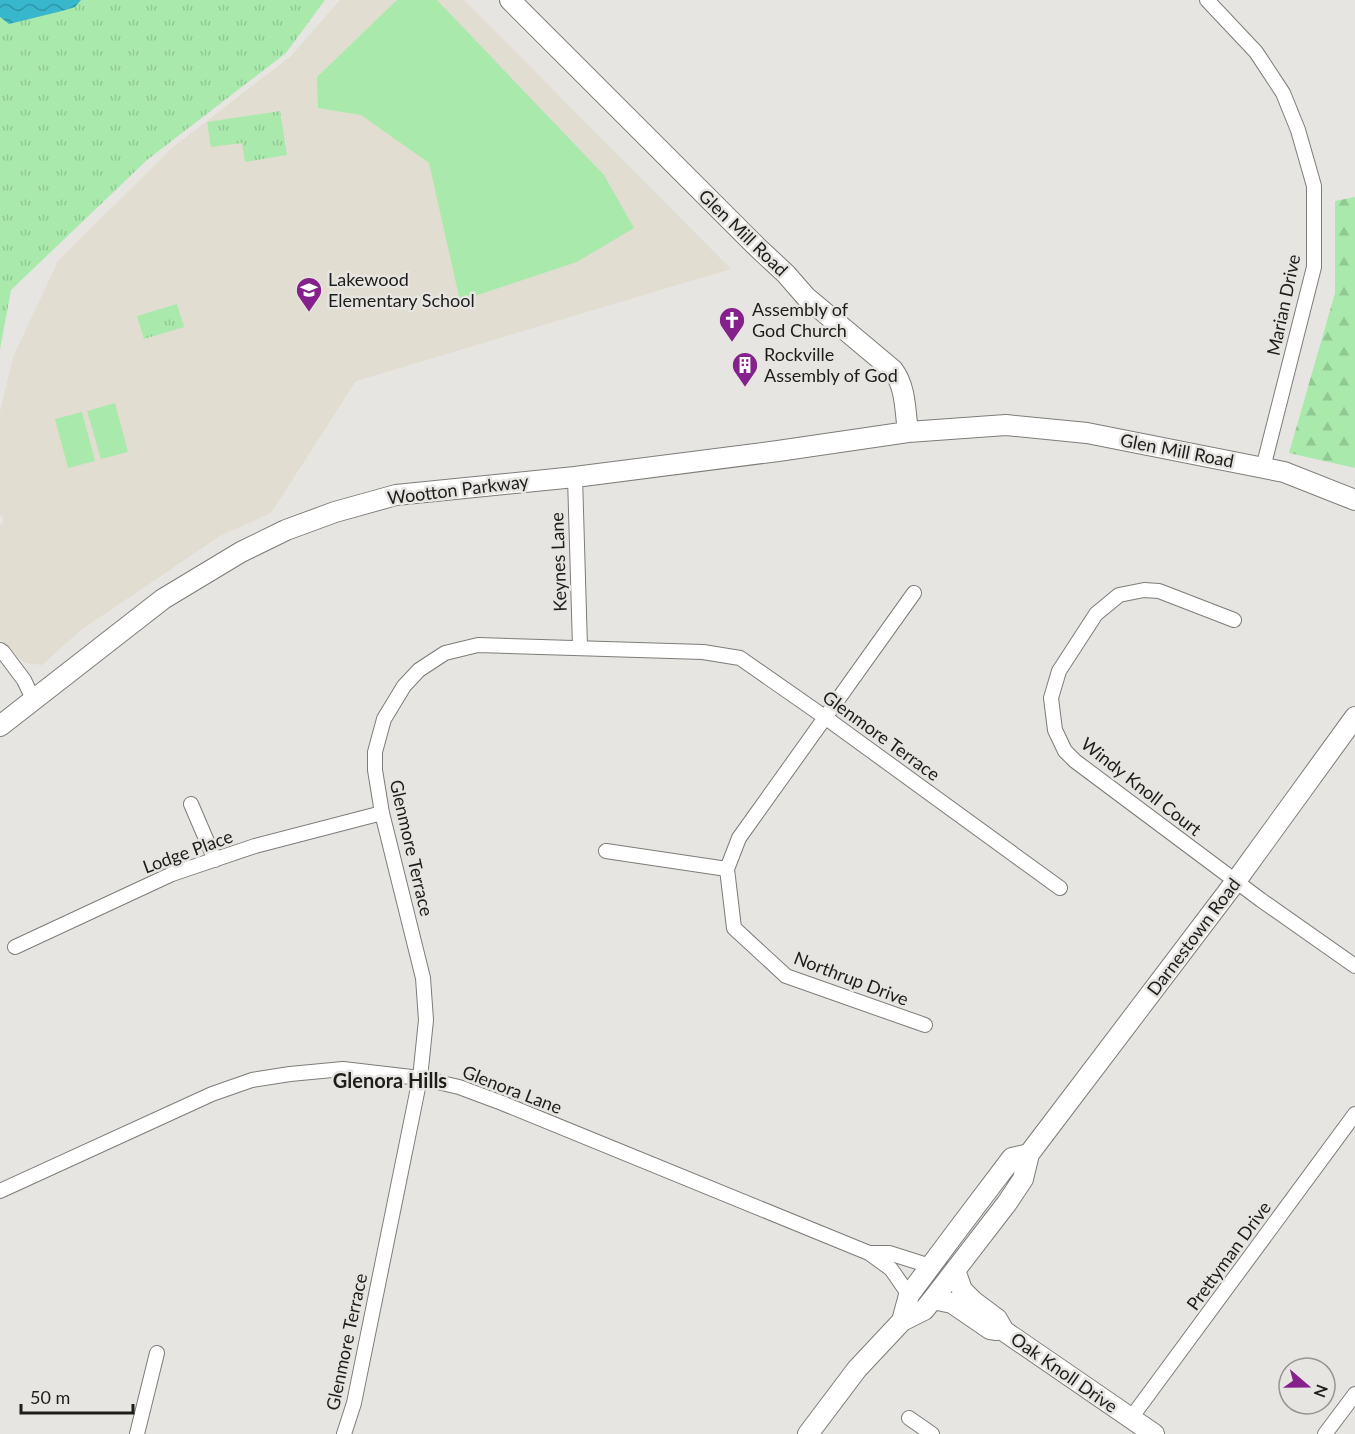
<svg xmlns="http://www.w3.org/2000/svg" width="1355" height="1434" font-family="Lato,sans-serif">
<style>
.built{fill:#e1ddd1}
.grass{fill:url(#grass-tufts)}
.forest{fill:url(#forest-firs)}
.pitch{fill:#a9eaac}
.water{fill:url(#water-waves)}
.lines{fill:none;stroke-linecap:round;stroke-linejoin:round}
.street-casing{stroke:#7e7c78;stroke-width:16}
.secondary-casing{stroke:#7e7c78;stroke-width:22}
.street{stroke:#fff;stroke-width:14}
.secondary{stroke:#fff;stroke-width:20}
.labels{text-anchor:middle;stroke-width:5;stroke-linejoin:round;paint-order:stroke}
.street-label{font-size:18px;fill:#1e1d1c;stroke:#e7e5e1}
.poi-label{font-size:18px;fill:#1e1d1c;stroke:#e7e5e1;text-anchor:start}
.neighbourhood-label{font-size:20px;font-weight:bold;fill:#1e1d1c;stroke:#e7e5e1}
</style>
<defs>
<pattern id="grass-tufts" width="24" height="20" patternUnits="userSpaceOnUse" patternTransform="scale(1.5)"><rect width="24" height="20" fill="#a9eaac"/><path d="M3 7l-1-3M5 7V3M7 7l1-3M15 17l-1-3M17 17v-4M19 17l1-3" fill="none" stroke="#91c893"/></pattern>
<pattern id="forest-firs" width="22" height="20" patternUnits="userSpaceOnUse" patternTransform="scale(1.5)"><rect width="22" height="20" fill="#a9eaac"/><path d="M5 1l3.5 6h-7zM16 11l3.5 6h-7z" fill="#91c893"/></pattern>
<pattern id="water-waves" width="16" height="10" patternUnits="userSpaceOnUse" patternTransform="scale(1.5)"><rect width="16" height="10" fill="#38b7cc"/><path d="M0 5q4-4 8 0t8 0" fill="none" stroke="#2f94a5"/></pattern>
</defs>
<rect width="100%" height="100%" fill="#e7e5e1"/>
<path class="built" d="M340,0H464L731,269L356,381L271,513L220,536L81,630L42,665L25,663L0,639V526L4,520L0,514V412L13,357L58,261L172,148L291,56Z"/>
<path class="grass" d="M0,0H325L286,53L147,160L11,290L0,349Z
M280,111L287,155L245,162L242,143L211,147L207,122Z
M177,304L184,327L144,339L137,316Z"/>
<path class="forest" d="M1355,197V468L1289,453L1335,293V201Z"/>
<path class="pitch" d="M397,0H437L604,175L634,228L577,262L460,301L429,163L361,115L318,108L317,77Z
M115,403L128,452L101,459L87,411Z
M82,412L95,461L68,468L55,419Z"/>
<path class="water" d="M0,0H81L75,7L62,11L9,24L0,17Z"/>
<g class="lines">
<g class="street-casing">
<path id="street" d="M1207,0L1256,52L1283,93L1298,130L1314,186V267L1263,468
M575,477L580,647
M914,593L739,838L727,869L734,928L786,976L925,1025
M1234,620L1159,591L1144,590L1119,595L1096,614L1059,671L1051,698L1055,730L1065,751L1075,761L1261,900L1355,966
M0,650L3,652L24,680L33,699
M191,804L215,860
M606,851L727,869
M15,947L172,874L255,846L382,813
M0,1191L212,1094L252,1080L290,1074L343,1069L420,1078L459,1087L502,1103L869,1253L891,1269L909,1295
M869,1253H889L930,1266
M909,1418L932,1434
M1131,1418L1355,1114
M137,1434L157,1353
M344,1434L354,1403L420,1078L426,1020L423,978L382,813L375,770V752L384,719L404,686L419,670L445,653L478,645L703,652L740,658L826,718L1060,888
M1325,1434L1355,1394"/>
</g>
<g class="secondary-casing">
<path id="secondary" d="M510,0L757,247L786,274L806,297L893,370C906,387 905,411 908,432
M0,726L163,599L241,552L286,530L335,512L396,495L575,477L778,451L908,432L1006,425L1087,433L1284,472L1355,500
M955,1270L962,1290L973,1301L997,1319L1004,1331L1154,1434
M933,1299L952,1303L990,1329L997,1330
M902,1321L909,1295L956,1232L1012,1158L1029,1154
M808,1434L857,1369L902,1321L924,1310L933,1299L1007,1203L1023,1179L1029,1154L1236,881L1355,717"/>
</g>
<use href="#street" class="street"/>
<use href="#secondary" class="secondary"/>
</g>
<defs>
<g id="school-pin" transform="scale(1.35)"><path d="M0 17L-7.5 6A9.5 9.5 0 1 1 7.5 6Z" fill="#85218a" stroke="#e7e5e1"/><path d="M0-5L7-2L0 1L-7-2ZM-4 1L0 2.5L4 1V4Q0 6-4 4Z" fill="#fff"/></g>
<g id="church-pin" transform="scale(1.35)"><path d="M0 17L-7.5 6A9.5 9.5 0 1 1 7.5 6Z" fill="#85218a" stroke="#e7e5e1"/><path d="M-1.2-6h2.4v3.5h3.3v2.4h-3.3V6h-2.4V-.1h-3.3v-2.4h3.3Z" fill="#fff"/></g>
<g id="building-pin" transform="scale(1.35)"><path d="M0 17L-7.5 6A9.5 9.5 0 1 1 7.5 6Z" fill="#85218a" stroke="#e7e5e1"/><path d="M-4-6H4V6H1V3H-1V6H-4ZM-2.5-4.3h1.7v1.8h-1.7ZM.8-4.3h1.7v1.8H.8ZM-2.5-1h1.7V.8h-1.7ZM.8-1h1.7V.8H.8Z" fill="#fff"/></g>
</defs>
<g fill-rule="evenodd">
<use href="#school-pin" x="309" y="290"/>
<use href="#church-pin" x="732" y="320"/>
<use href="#building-pin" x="745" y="365"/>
</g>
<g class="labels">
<g class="street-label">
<text transform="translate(743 233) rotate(44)" y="6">Glen Mill Road</text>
<text transform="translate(1284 305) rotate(-78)" y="6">Marian Drive</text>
<text transform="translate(1177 451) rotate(11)" y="6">Glen Mill Road</text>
<text transform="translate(458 490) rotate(-7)" y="6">Wootton Parkway</text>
<text transform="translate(559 562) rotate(-92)" y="6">Keynes Lane</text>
<text transform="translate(881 736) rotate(36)" y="6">Glenmore Terrace</text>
<text transform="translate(1141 787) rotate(38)" y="6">Windy Knoll Court</text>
<text transform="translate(411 848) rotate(77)" y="6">Glenmore Terrace</text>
<text transform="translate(188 852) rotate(-20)" y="6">Lodge Place</text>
<text transform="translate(1194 937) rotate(-53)" y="6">Darnestown Road</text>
<text transform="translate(851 979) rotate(21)" y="6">Northrup Drive</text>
<text transform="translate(512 1090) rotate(21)" y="6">Glenora Lane</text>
<text transform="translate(1229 1256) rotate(-54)" y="6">Prettyman Drive</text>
<text transform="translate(347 1342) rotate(-78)" y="6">Glenmore Terrace</text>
<text transform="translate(1064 1373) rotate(35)" y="6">Oak Knoll Drive</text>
</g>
<g class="poi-label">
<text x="328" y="286">Lakewood<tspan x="328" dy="21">Elementary School</tspan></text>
<text x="752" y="316">Assembly of<tspan x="752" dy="21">God Church</tspan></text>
<text x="764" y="361">Rockville<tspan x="764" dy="21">Assembly of God</tspan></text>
</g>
<g class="neighbourhood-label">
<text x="390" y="1088">Glenora Hills</text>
</g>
</g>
<g transform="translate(1307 1386) rotate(110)"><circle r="28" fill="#e7e5e1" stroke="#979592" stroke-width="1.5"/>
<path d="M0-4.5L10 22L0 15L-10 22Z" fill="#85218a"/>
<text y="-9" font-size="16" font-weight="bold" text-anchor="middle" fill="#1e1d1c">N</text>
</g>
<path d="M21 1404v9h112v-9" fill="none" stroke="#1e1d1c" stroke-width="3"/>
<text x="30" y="1404" font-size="18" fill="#1e1d1c" stroke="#e7e5e1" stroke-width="4.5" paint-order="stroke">50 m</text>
</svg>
